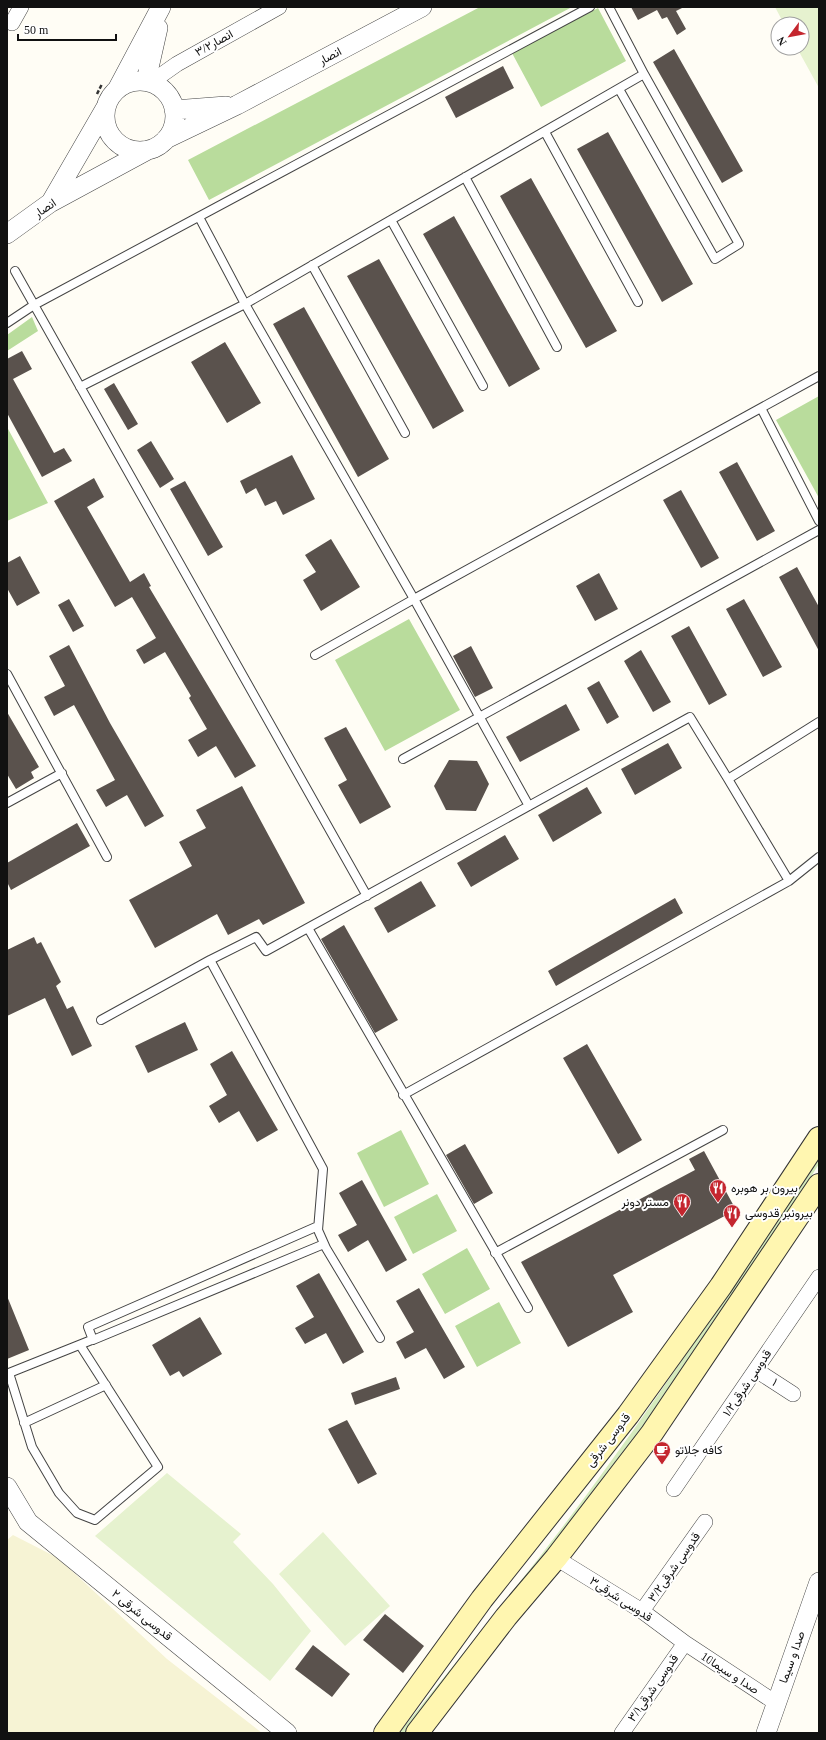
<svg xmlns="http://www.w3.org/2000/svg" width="826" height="1740" font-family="'Times New Roman',Vazirmatn,serif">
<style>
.farmland{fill:#f6f3d4}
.green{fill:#d5ebbd}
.forest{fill:#b9dc9c}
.pitch{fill:#e6f2cf}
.building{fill:#5a524d}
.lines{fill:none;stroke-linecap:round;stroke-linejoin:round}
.service-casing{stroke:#444;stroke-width:10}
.minor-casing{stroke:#444;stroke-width:16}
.tertiary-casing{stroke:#444;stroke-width:20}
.secondary-casing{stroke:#333;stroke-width:24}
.path{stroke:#333;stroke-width:2.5;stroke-dasharray:4 2;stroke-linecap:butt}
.service{stroke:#fff;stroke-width:8}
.minor{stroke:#fff;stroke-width:15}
.tertiary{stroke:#fff;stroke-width:19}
.secondary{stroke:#fff6b0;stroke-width:22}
.labels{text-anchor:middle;stroke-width:4;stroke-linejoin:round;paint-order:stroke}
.street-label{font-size:12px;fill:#111;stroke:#fff}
.poi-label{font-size:12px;fill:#111;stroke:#fff;text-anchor:start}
</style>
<rect width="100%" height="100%" fill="#fffdf5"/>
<path class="farmland" d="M13,1535L58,1558L167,1659L262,1733H7V1540Z"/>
<path class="green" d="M819,1156V1164L747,1277L628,1452L508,1602L511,1593C623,1454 720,1304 819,1156Z
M491,1619L408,1733H399Z"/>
<path class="forest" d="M480,7H572L209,200L188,160Z
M598,8L626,61L541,107L512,53Z
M32,317L38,331L7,351V335Z
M819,396V498L776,420Z
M7,427L48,503L7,521Z
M409,619L460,710L385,751L335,660Z
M401,1130L429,1184L384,1207L357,1153Z
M437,1194L457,1231L413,1254L394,1217Z
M467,1248L490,1289L445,1314L422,1274Z
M499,1302L521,1343L477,1367L455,1326Z"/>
<path class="pitch" d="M775,7H819V88L797,48H802V24H784Z
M167,1473L241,1534L233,1542L273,1584L311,1631L270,1681L95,1536Z
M323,1532L390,1606L345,1646L279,1574Z"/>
<path class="building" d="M631,7H684L676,11L686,29L677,35L667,17L662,19L657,10L638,20Z
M674,49L743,171L722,183L653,62Z
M503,66L514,88L456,118L445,97Z
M608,132L693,284L662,302L577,149Z
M531,178L617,331L586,348L500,196Z
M454,216L540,369L509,387L423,234Z
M379,259L464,411L433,429L347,276Z
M304,307L389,459L358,477L273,324Z
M225,342L261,403L227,423L191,362Z
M22,351L32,369L13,379L54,453L64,448L72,461L42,477L7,413V359Z
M114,383L138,424L128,430L104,389Z
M151,441L174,479L160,488L137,450Z
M292,455L315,499L283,515L276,501L265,506L256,488L246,494L240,481Z
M737,462L775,531L757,541L719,472Z
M94,478L104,497L87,507L130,582L144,573L151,586L149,587L256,766L235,778L216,746L198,757L188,740L207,729L189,698L191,696L165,652L144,664L136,650L156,638L132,597L115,607L54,501Z
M185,481L223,547L208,556L170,489Z
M681,490L719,558L701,568L663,500Z
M331,539L360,587L321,611L303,580L316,572L305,555Z
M20,556L40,593L17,606L7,588V563Z
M797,567L819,607V651L779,577Z
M599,573L618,609L595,621L576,586Z
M69,599L84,626L73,632L58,605Z
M744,599L782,667L763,677L726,609Z
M689,626L727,695L709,705L671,636Z
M69,645L110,723L164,816L145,827L127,795L106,807L96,790L115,780L74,705L54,716L44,697L65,686L49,656Z
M471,646L493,688L475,697L453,656Z
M641,650L671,702L653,712L624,661Z
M599,681L619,717L607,724L587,688Z
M566,704L580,730L520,762L506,737Z
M7,712L39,767L31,772L34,778L16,789L7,774Z
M346,727L391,807L360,824L338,785L347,780L324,738Z
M668,743L682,768L635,795L621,769Z
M449,760L477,761L489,784L476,811L446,810L434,786Z
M242,786L305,903L263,925L259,919L228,935L217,914L155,948L129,900L192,866L179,842L206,828L196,810Z
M587,787L602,813L553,842L538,815Z
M77,823L90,846L11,890L7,882V863Z
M505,835L519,859L471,887L457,863Z
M421,881L436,906L388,933L374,908Z
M675,898L683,913L556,986L548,971Z
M344,925L398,1020L375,1033L321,939Z
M34,937L37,944L41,942L61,982L56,986L67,1009L73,1006L92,1046L72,1056L45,998L7,1016V950Z
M185,1022L198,1050L148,1073L135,1046Z
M587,1044L642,1140L618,1154L563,1058Z
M232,1051L278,1130L257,1142L239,1111L219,1123L209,1106L227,1095L210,1064Z
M465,1144L493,1193L474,1204L446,1155Z
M704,1151L736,1210L613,1275L633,1312L568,1347L521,1262L695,1170L689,1159Z
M362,1180L407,1260L386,1272L368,1240L348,1252L338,1235L357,1225L339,1193Z
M319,1273L364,1352L343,1364L326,1333L305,1344L295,1328L314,1317L296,1286Z
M419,1288L465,1367L444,1379L426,1348L405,1359L396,1342L414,1332L396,1301Z
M7,1296L29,1350L7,1359Z
M200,1317L222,1354L183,1377L179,1371L170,1376L152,1345Z
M396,1377L400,1389L355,1405L351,1393Z
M347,1420L377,1474L358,1484L328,1429Z
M385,1614L424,1646L403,1673L363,1640Z
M313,1645L350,1674L332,1697L295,1669Z"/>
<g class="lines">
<g class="service-casing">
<path id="service" d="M609,7L644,74L245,304L414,599L819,376
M619,89L715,259L739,244L644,74
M545,132L638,302
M465,177L557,347
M391,220L483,386
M312,265L405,433
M15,271L367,896
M7,323L34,305L590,7
M80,387L245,304L199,217
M761,408L819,521
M315,655L414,599L529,806
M7,674L107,857
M403,759L819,530
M7,803L62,773
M789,881L819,857
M308,928L528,1308
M210,960L323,1169L318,1230L326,1248L380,1338
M101,1020L210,960L256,937L266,951L690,717L728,779L819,722
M403,1095L789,881L728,779
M318,1226L88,1327L93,1340L324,1244
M495,1253L723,1130
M80,1345L158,1467L95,1520L77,1513L59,1493L32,1447L9,1373L94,1339
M24,1423L106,1385"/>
</g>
<g class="minor-casing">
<path id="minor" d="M12,23L21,7
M150,83L177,64L279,7
M756,1370L793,1394
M674,1489L819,1277
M556,1558L642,1611L685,1643L776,1703
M642,1611L705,1522
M622,1733L685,1643"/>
</g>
<g class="tertiary-casing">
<path id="tertiary" d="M146,81L158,28
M105 116a35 35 0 1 1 70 0a35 35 0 1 1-70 0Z
M118,88L161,7
M174,110L226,106
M166,139L237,105L422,7
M51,202L106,107
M7,234L50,203L148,150
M7,1487L28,1522L287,1733
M766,1733L819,1582"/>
</g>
<g class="secondary-casing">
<path id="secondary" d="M385,1733L482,1599L628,1415L721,1286L819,1138
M417,1733L506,1617L556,1558L652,1433L819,1185"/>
</g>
<path class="path" d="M97,94L102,84"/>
<use href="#service" class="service"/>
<use href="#minor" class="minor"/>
<use href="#tertiary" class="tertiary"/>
<use href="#secondary" class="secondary"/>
</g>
<defs>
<g id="restaurant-pin" transform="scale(0.9)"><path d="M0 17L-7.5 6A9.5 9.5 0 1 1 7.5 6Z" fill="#c4262e" stroke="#fff"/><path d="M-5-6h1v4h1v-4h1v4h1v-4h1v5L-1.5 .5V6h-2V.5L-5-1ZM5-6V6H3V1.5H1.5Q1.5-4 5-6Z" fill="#fff"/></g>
<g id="cafe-pin" transform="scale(0.9)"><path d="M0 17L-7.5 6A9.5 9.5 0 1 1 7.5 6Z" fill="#c4262e" stroke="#fff"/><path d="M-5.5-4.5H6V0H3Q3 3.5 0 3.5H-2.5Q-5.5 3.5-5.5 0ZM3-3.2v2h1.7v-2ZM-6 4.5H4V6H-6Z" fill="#fff"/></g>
</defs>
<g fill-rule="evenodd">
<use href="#restaurant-pin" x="718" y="1188"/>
<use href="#restaurant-pin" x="682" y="1202"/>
<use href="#restaurant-pin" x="732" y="1213"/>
<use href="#cafe-pin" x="662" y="1450"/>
</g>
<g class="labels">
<g class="street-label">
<text transform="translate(214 43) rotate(-29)" y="4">انصار۳/۲</text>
<text transform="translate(330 56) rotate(-28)" y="4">انصار</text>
<text transform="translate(45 208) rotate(-34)" y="4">انصار</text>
<text transform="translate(775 1382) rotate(33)" y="4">۱</text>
<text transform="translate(747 1383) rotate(-56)" y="4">قدوسی شرقی۱/۲</text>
<text transform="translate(608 1440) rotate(-52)" y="4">قدوسی شرقی</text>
<text transform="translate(674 1567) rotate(-55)" y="4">قدوسی شرقی۳/۲</text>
<text transform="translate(621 1599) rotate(33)" y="4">قدوسی شرقی۳</text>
<text transform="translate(142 1615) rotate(39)" y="4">قدوسی شرقی ۲</text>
<text transform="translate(792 1657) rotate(-70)" y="4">صدا و سیما</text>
<text transform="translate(730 1673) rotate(33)" y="4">10صدا و سیما</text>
<text transform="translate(653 1688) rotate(-55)" y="4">قدوسی شرقی۳/۱</text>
</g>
<g class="poi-label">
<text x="731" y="1192">بیرون بر هوبره</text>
<text x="669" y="1206" text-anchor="end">مستر دونر</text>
<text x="745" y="1217">بیرونبر قدوسی</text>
<text x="675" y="1454">کافه جلاتو</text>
</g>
</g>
<rect width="826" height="1740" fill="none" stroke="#111111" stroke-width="16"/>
<g transform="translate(790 36) rotate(238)"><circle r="19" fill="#ffffff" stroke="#a0a0a0"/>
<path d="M0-3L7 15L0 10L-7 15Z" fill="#c4262e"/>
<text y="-6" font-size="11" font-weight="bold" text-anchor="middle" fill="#111111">N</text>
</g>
<path d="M18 34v6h98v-6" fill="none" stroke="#111111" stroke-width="2"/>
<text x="24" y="34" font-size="12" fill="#111111" stroke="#ffffff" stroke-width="3" paint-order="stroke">50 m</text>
</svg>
